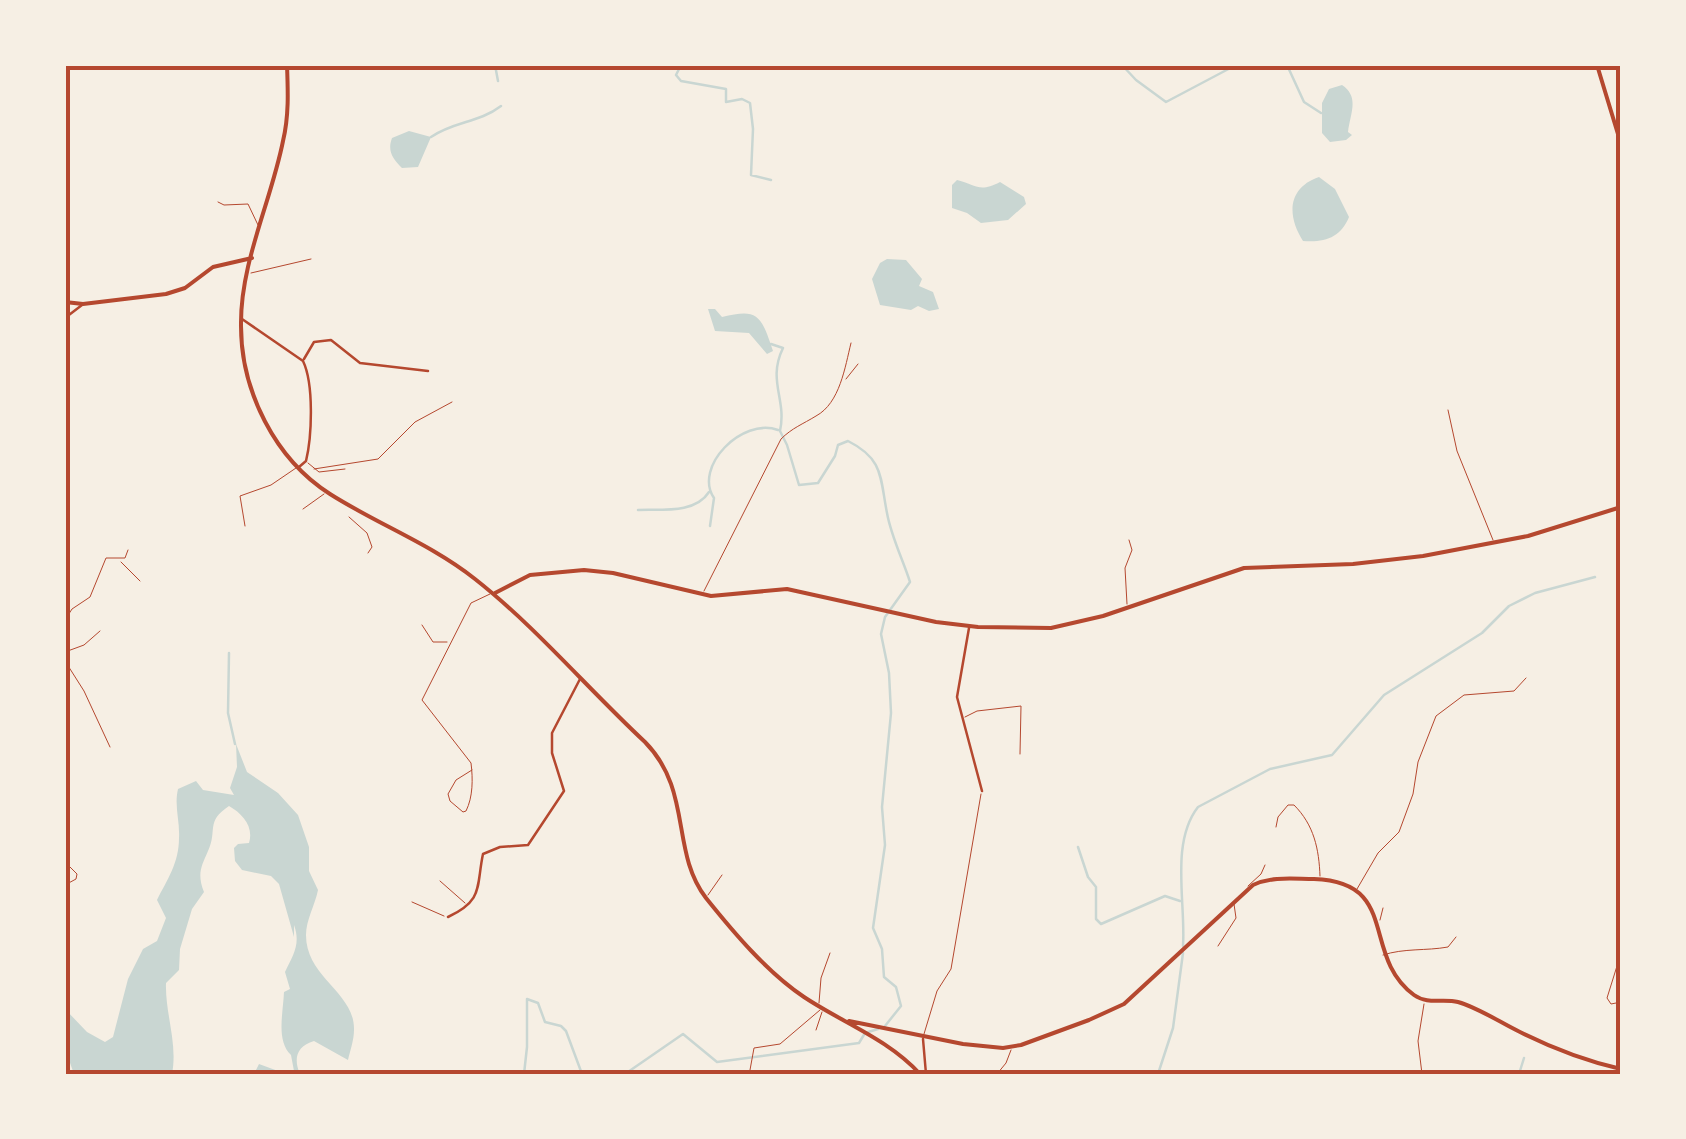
<svg xmlns="http://www.w3.org/2000/svg" width="1686" height="1139" font-family="'Golos Text',sans-serif">
<style>
.water{fill:#c9d6d2}
.lines{fill:none;stroke-linecap:round;stroke-linejoin:round}
.stream{stroke:#c9d6d2;stroke-width:2.5}
.service{stroke:#b5482f;stroke-width:1}
.minor{stroke:#b5482f;stroke-width:2.5}
.secondary{stroke:#b5482f;stroke-width:4}
.neatline{fill:none;stroke:#b5482f;stroke-width:4}
</style>
<rect width="100%" height="100%" fill="#f6efe4"/>
<path class="water" d="M1342,85C1360,97 1350,114 1348,132L1352,135L1346,140L1330,142L1322,133V103L1329,89Z
M409,131L431,137L418,167L402,168C393,159 387,151 392,138Z
M1319,177L1335,189L1349,217C1341,237 1325,243 1303,241C1287,216 1287,188 1319,177Z
M957,180C977,185 979,193 1000,182L1024,197L1026,204L1008,220L981,223L967,213L952,208V185Z
M887,259L906,260L922,279L919,286L933,292L939,309L929,311L918,306L911,310L880,305L872,279L880,263Z
M708,309H715L722,317C758,308 761,315 773,351L767,354L749,333L715,331Z
M236,744L247,772L278,793L298,815L309,847V871L318,890C315,905 306,920 306,935C306,978 355,992 354,1030C354,1040 350,1051 348,1060L314,1041C297,1046 293,1058 300,1074H254L259,1064L278,1071H294L291,1055C276,1041 283,1014 284,992L290,989L285,972C293,955 301,944 294,925V937L279,884L271,876L242,870L235,861L234,848L238,844L249,843C254,827 243,814 229,806C205,822 218,830 208,851C201,867 197,874 204,892L192,909L180,949L179,970L166,983C165,1014 178,1043 172,1074H74L65,1049V1009L87,1032L105,1042L113,1037L128,979L143,949L157,941L166,918L157,900C167,880 179,863 179,838C180,821 174,806 178,789L196,781L203,790L234,795L230,788L237,767Z"/>
<g class="lines">
<path class="stream" d="M495,65L498,81
M681,65L676,75L681,81L726,89V102L742,99L750,103L753,129L751,175L771,180
M1122,65L1136,80L1166,102L1236,65
M1287,65L1304,102L1321,113
M431,137C454,121 479,123 501,106
M771,344L783,348C767,381 787,399 780,431L787,445L799,485L818,483L835,456L838,445L848,441C884,459 880,478 887,513C891,536 903,560 910,582L885,617L881,634L889,673L891,713L882,807L885,845L873,928L882,949L884,977L896,987L901,1006L885,1026
M638,510C661,509 695,514 709,492
M710,526L714,498C693,467 742,417 778,430
M229,653L228,713L235,744
M1078,847L1088,877L1096,887V919L1101,924L1165,896L1180,901
M1183,946C1186,903 1170,843 1198,807L1270,769L1332,755L1384,695L1482,633L1509,606L1535,593L1595,577
M524,1074L527,1047V999L538,1003L545,1022L561,1026L566,1031L582,1074
M625,1074L683,1034L717,1062L859,1043L865,1033L878,1029
M1158,1074L1173,1028L1183,953
M1519,1074L1524,1058"/>
<path class="service" d="M218,202L224,205L248,204L258,225
M251,273L311,259
M846,379L858,364
M1448,410L1457,451L1493,540
M308,463L319,472L345,469
M314,469L378,459L415,422L452,402
M303,509L324,494
M349,517L367,533L372,547L368,553
M245,526L240,496L271,485L296,468
M121,562L140,581
M704,591L781,439C792,428 803,424 816,416C840,403 845,367 851,343
M1127,604L1125,568L1132,550L1129,540
M65,620L72,609L90,597L106,558H125L128,550
M422,625L433,642H447
M65,652L84,645L100,631
M65,661L84,691L110,747
M965,717L977,711L1021,706L1020,754
M472,770L456,780L448,794L450,801L463,812L466,811C473,797 473,779 471,763L422,700L471,603L490,594
M1276,827L1278,817L1288,805H1294C1314,825 1319,849 1320,876
M65,862L77,874L76,879L65,885
M440,881L465,903
M1248,886L1261,874L1265,865
M1357,889L1378,853L1399,832L1413,794L1418,762L1436,716L1464,695L1514,691L1526,678
M708,895L722,875
M412,902L444,916
M1380,920L1383,908
M1621,934L1617,966L1607,998L1611,1004L1621,1002
M1218,946L1236,918L1234,904
M1383,955C1404,948 1426,951 1448,947L1456,937
M819,1003L821,978L830,953
M816,1030L822,1012
M924,1034L937,991L951,969L981,794
M750,1070L754,1048L780,1044L820,1010
M997,1074L1006,1063L1011,1050
M1422,1074L1418,1041L1424,1004"/>
<path class="minor" d="M65,318L82,305
M242,319L303,361C314,384 312,436 306,461L299,467
M304,359L314,342L331,340L360,363L428,371
M969,628L957,697L982,791
M448,917C484,900 476,887 483,854L500,847L528,845L564,791L552,753V733L580,679
M923,1039L926,1074"/>
<path class="secondary" d="M287,65C288,91 289,116 283,141C271,202 240,263 241,326C241,391 275,459 330,494C377,524 431,544 475,579C536,627 588,689 645,742C693,791 670,851 706,898C734,933 767,972 804,997C843,1023 888,1039 920,1074
M1597,65L1621,144
M65,302L83,304L166,294L185,288L213,267L252,258
M495,593L530,575L584,570L613,573L711,596L787,589L936,622L978,627L1051,628L1103,616L1244,568L1353,564L1423,556L1528,536L1621,507
M849,1021L963,1044L1003,1048L1021,1045L1089,1020L1124,1004L1253,885C1273,876 1293,879 1314,879C1401,882 1360,955 1414,995C1428,1005 1443,998 1458,1002C1479,1008 1501,1023 1520,1032C1552,1048 1586,1061 1621,1069"/>
</g>
<rect width="1686" height="1139" fill="none" stroke="#f6efe4" stroke-width="135"/>
<rect x="68" y="68" width="1550" height="1004" class="neatline"/>
</svg>
